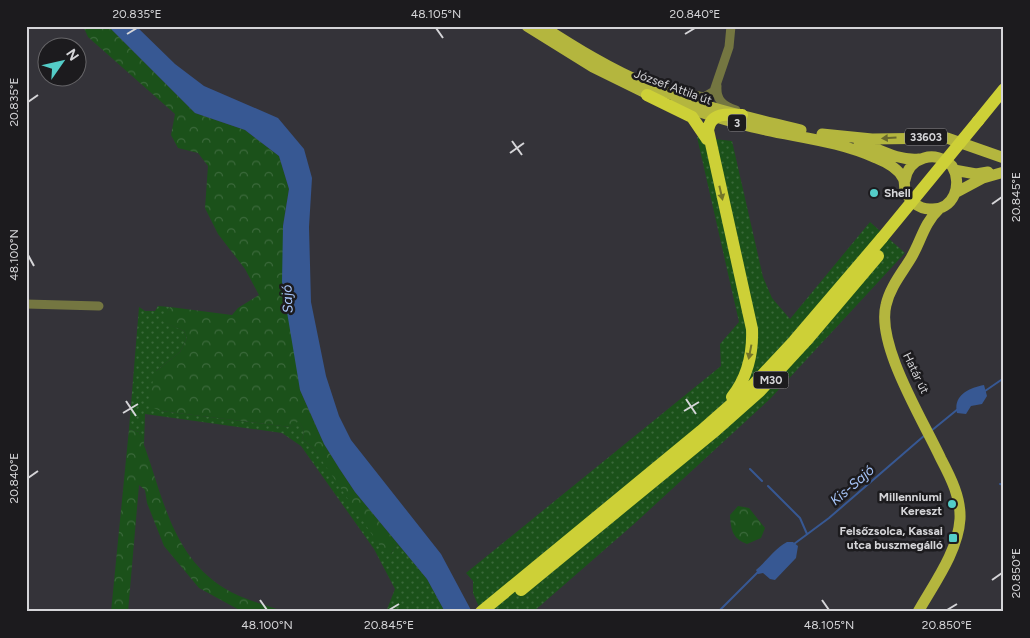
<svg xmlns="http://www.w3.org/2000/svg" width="1030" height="638" font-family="Figtree,sans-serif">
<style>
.grass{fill:url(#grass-dots)}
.forest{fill:url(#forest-crowns)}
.water{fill:#375893}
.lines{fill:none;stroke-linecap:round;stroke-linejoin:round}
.stream{stroke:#375893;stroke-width:2}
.minor{stroke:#747641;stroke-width:9}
.major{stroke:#b4b63e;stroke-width:11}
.highway{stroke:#cdd037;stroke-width:12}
.highway-bridge{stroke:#cdd037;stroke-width:12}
.oneway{fill:#68682e}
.oneway2{fill:#74762a}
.ticks{fill:none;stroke:#d5d5d8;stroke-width:2}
.poi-dot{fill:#54cdc8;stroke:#1c1b1e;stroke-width:2}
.labels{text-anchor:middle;stroke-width:5;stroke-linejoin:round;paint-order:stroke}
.shield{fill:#1c1b1e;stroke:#9e9da0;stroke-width:1}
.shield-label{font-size:11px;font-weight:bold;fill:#d5d5d8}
.street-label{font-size:12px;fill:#d5d5d8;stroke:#1c1b1e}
.poi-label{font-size:12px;font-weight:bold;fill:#d5d5d8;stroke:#1c1b1e;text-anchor:end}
.water-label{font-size:14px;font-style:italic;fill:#a6c4f8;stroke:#1c1b1e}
.neatline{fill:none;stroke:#d5d5d8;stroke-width:2}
.ticks-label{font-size:12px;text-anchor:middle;fill:#d5d5d8}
</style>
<defs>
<pattern id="grass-dots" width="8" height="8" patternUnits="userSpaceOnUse" patternTransform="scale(1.25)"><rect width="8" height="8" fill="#1b511a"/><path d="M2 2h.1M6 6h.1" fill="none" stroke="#3b693b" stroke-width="1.8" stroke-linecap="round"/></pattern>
<pattern id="forest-crowns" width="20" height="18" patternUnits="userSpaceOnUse" patternTransform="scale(1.25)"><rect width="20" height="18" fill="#1b511a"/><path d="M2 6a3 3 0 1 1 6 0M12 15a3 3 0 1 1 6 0" fill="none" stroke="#3b693b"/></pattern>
</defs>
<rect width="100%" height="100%" fill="#343339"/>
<path class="grass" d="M697,137L732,141L763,277L772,298L790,319L870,222L905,253L770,399L634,524L533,612H481L473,593V581L466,573L721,366L720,344L739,322Z
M158,306L170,307L164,322L184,331L187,338L180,352L156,371L161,411L290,427L299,420L304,432L302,439L314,449L391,554L398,544L427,579L445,612H386L395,589L374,549L301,446L282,433L145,414L144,445L139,432L129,429L139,307L145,311H155Z"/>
<path class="forest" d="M83,26H108L195,113L245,130L279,156L289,189L283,226L300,390L324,444L339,468L355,492L398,544L391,554L384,552L314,449L302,439L304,432L299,421L290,427L161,411L151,407L149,395L156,371L180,352L187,338L184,331L163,322L170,307L232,315L238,308L259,295L245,269L218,234L205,208L208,166L198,153L178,148L171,135L175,114L88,37Z
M129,429L139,432C162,488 168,553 224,588C242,599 265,605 285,612H243L199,588L164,546L147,503L145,490L139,485L128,612H111Z
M738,506L749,508L765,528L761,538L747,544C732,538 731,530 730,515Z"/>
<path class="water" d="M108,26H136L175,64L204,86L278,118L304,149L312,178L309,227L311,302L326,376L339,416L351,440L441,554L472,612H445L427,579L355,492L339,468L324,444L300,390L282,282L283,226L289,189L279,156L245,130L195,113Z
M984,385L987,396L982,404L971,406L966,414L957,413C953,396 968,388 984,385Z
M787,542H793L798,546L796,558L775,580L770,579L763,573L758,574L756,570C768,560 774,549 787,542Z"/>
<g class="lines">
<path class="stream" d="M985,391L1004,378
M931,431L958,409
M750,469L762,481
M1000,484L1004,485
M768,486L800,518L807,534
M794,544L829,518L925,435
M718,612L759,571"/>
<path class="minor" d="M717,86C716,100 723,106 736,110
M683,93L704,97L714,91L729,47L731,26
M26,304L99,306"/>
<path class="major" d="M527,26L593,67L654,97
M542,26C576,48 610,69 648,85C697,106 750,118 801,130
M674,104C704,113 734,124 766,130C803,138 841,142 876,158C886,162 898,168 903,178C905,181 904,185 905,189C908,200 918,209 930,209C954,211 963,184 952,166C936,149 909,157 905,180
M822,134L872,139L947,138L1004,158
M859,142C879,149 897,161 919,159
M954,170L976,174L988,172
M955,193L983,178L1004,172
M918,612C933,585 958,552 960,519C961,498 951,478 941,459C923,420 876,345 886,305C890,287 902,273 911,258C921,241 924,223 939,209"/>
<path class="highway" d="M647,95L692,117L707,139
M978,121L1004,89
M732,397C747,378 753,353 752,329L708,130C711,112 728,114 742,115
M521,590L716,430L760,391L806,341L878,256
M481,612L701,431L752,386L794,341L882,238"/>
<path class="highway-bridge" d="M882,238L978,121"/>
</g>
<defs><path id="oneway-solid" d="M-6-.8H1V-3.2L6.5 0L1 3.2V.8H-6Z" transform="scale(1.25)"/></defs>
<use class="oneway" href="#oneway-solid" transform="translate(889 138) rotate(176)"/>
<g class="oneway2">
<use href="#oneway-solid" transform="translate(721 193) rotate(77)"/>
<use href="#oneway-solid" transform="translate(750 352) rotate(101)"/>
</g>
<path class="ticks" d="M436,28L443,38M127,34L137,28M685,34L695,28M28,102L38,95M512,141L522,155M510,153L524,143M992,204L1002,197M28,255L34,266M686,399L696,414M126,401L136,416M684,411L699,402M123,413L138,404M28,478L38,471M992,580L1002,573M260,600L267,610M822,600L829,610M389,610L399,604M947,610L957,604"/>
<g class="poi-dot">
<circle cx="874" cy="193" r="5"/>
<circle cx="952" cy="504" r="5"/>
<rect x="948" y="533" width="10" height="10" rx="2.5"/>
</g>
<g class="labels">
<g class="shield">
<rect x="728" y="114.5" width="18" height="17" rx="4"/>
<rect x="905" y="128.5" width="42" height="17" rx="4"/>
<rect x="753.5" y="371.5" width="35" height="17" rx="4"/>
</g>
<g class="shield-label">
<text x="737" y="127">3</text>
<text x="926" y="141">33603</text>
<text x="771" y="384">M30</text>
</g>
<g class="street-label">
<text transform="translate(673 87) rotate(20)" y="4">József Attila út</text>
<text transform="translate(916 373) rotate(64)" y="4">Határ út</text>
</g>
<g class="poi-label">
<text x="884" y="197" text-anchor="start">Shell</text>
<text x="942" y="501">Millenniumi<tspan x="942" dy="14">Kereszt</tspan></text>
<text x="943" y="535">Felsőzsolca, Kassai<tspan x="943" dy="14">utca buszmegálló</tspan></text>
</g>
<g class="water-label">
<text transform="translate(287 299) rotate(-93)" y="5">Sajó</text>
<text transform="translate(852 485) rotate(-41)" y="5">Kis-Sajó</text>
</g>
</g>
<rect width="1030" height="638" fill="none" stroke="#1c1b1e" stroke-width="55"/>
<g transform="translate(62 62) rotate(56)"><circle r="24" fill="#1c1b1e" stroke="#666568"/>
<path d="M0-4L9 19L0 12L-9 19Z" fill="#54cdc8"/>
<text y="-8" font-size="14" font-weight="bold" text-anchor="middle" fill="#d5d5d8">N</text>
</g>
<rect x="28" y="28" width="974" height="582" class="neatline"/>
<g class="ticks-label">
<text x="137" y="18">20.835°E</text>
<text x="436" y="18">48.105°N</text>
<text x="695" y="18">20.840°E</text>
<text transform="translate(14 102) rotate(-90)" y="4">20.835°E</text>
<text transform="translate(1016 197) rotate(-90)" y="4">20.845°E</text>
<text transform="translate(14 255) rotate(-90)" y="4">48.100°N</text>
<text transform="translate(14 478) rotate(-90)" y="4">20.840°E</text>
<text transform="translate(1016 573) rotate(-90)" y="4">20.850°E</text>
<text x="267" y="629">48.100°N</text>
<text x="389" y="629">20.845°E</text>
<text x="829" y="629">48.105°N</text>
<text x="947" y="629">20.850°E</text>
</g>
</svg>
